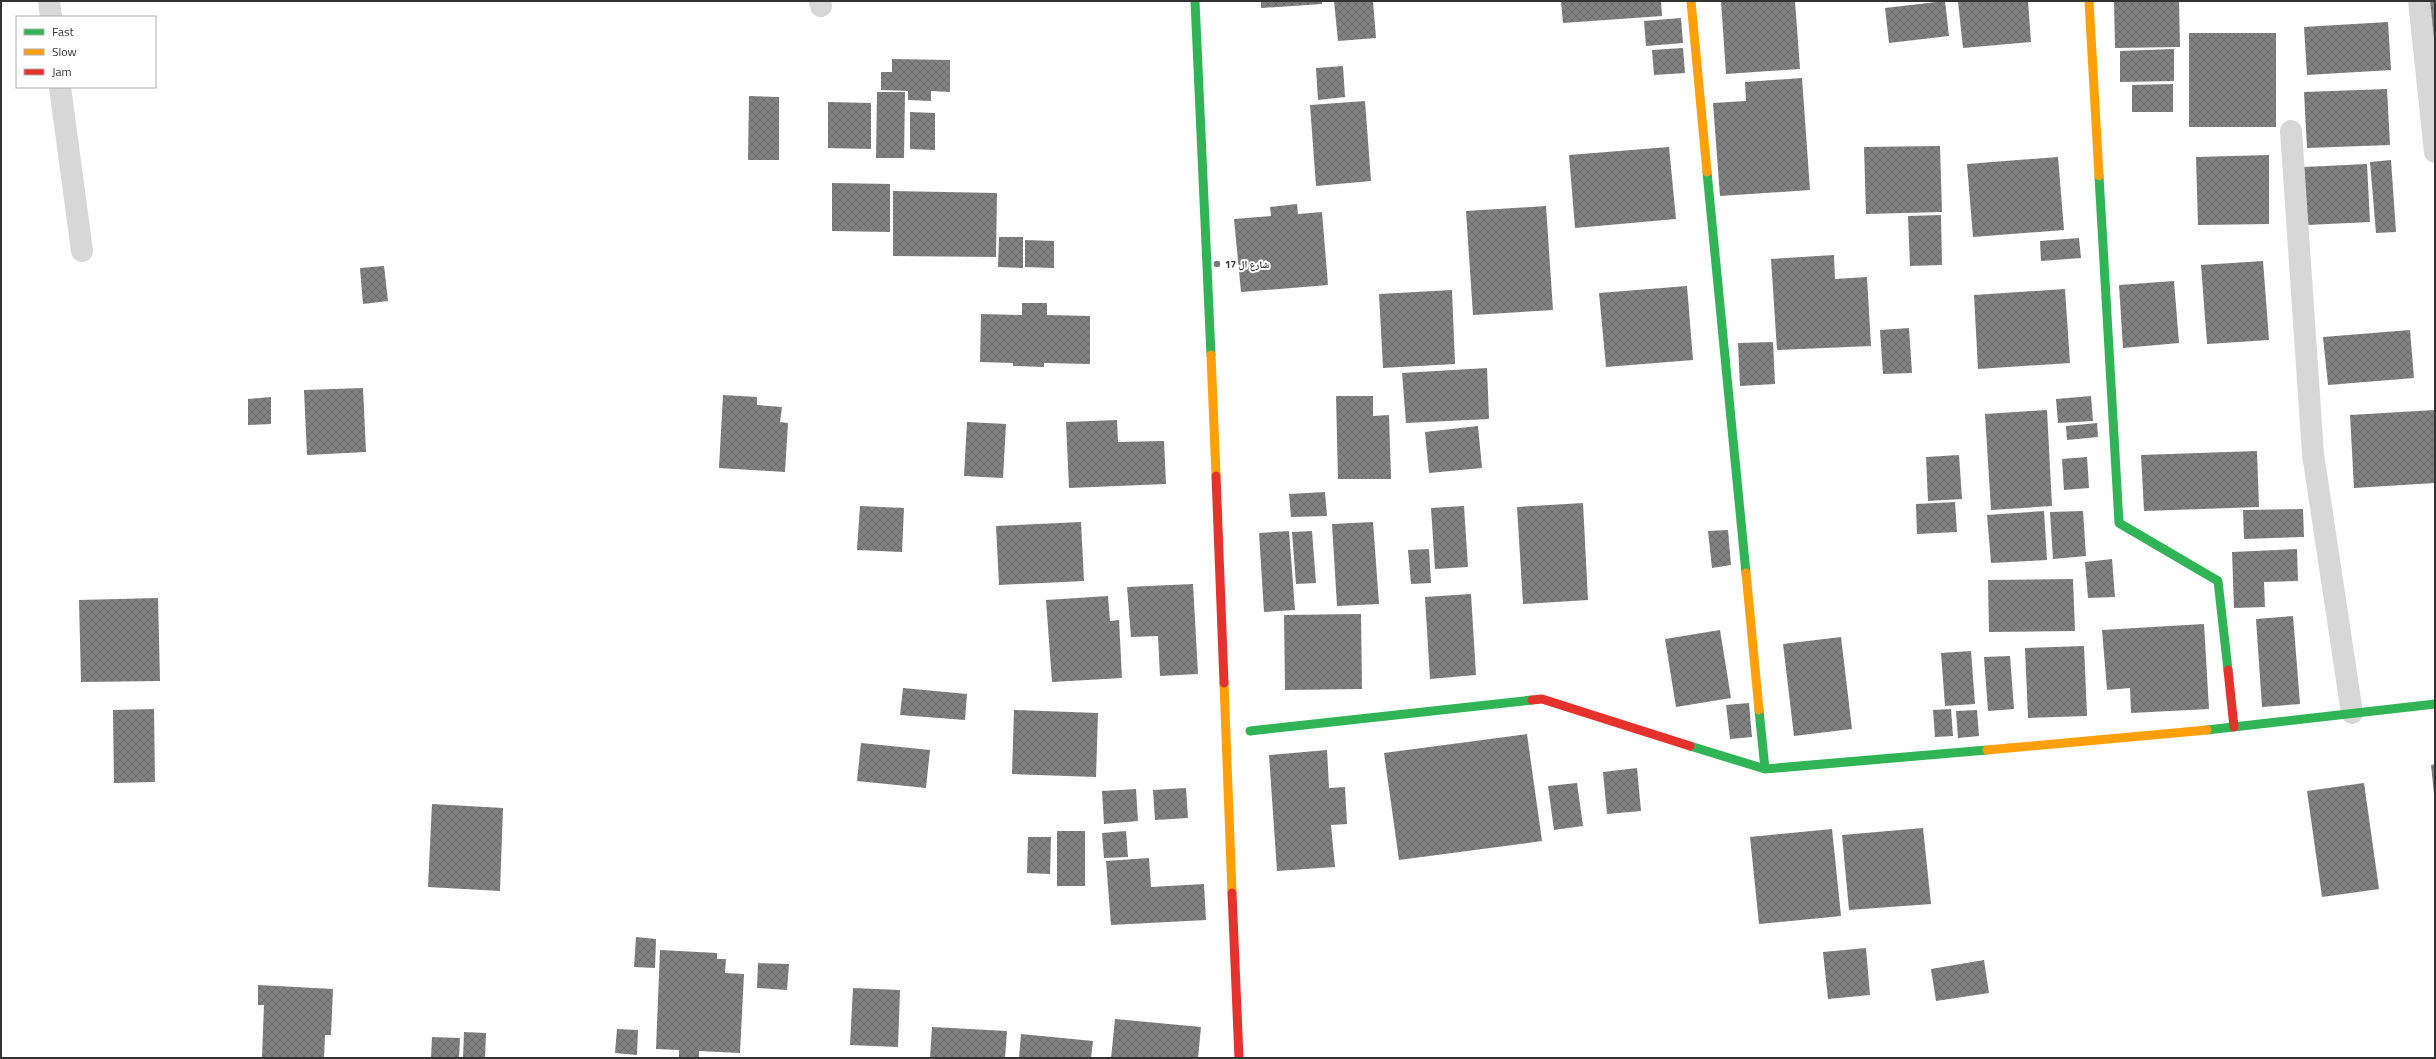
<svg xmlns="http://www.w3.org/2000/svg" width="2436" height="1059" font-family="'Titillium Web','Noto Naskh Arabic',sans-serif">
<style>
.building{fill:url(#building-cross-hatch)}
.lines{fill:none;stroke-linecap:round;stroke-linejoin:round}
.street{stroke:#d7d7d7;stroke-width:22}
.fast{stroke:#30b455;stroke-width:9}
.slow{stroke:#ff9f0a;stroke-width:9}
.jam{stroke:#e5322d;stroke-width:9}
.poi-dot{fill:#7a7a7a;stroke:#fff;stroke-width:1.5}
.labels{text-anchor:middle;stroke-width:4;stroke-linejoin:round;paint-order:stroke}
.poi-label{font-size:10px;font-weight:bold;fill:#333;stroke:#fff;text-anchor:start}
</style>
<defs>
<pattern id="building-cross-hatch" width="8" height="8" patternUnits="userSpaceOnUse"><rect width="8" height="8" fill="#818181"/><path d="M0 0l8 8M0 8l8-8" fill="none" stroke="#6a6a6a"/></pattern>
</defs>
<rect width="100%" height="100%" fill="#fff"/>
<path class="building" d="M1261,1H1322V4L1261,8Z
M1334,1H1373L1376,38L1338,41Z
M1561,1H1661L1662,16L1563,23Z
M1721,1H1795L1800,69L1726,74Z
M1945,1L1949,36L1889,43L1885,8Z
M1976,1H2028L2031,42L1963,48L1958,2Z
M2114,1H2179L2180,47L2115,48Z
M2422,1H2435V41H2425Z
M1681,18L1683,43L1646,46L1644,21Z
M2388,22L2391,70L2307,75L2304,27Z
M2189,33H2276V127H2189Z
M1683,48L1685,73L1654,75L1652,50Z
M2174,49V81L2120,82V51Z
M892,59L950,60V92L931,91V101L908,100V91L881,90V72H892Z
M1343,66L1345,97L1318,100L1316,68Z
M1802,78L1810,190L1720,196L1713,103L1746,101L1745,82Z
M2173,84V112H2132V85Z
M2387,89L2390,145L2307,148L2304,92Z
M877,92H905L904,158H876Z
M749,96L779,97V160H748Z
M1365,101L1371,181L1316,186L1310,105Z
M828,102L871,103V149L828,148Z
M910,112L935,113V150L910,149Z
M1940,146L1942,212L1866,214L1864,147Z
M1669,147L1676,219L1575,228L1569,155Z
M2269,155V224L2198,225L2196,157Z
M2058,157L2064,230L1973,237L1967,164Z
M2391,160L2396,232L2376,233L2370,162Z
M2367,164L2370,222L2307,225L2304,167Z
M832,183L890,184V232L832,231Z
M893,191L997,193L996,257L893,256Z
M1297,204L1298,214L1322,212L1328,285L1241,292L1234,219L1271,216L1270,207Z
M1546,206L1553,310L1473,315L1466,211Z
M1941,215L1942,265L1910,266L1908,216Z
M999,237H1023V268L998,267Z
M2079,238L2081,258L2041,261L2040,241Z
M1025,240L1054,241V268L1025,267Z
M1834,255L1835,279L1867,277L1871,346L1777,350L1771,259Z
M2263,261L2269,340L2207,344L2201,265Z
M384,266L388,301L363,304L360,268Z
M2174,281L2179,343L2123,348L2119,285Z
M1687,286L1693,360L1606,367L1599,293Z
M2065,289L2070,363L1978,369L1974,295Z
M1452,290L1455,364L1383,368L1379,294Z
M1022,303H1047V315L1090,316V364L1044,363V367L1013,366V363L980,362L981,314L1022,315Z
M1909,328L1912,373L1883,374L1880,330Z
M2410,330L2414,378L2328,385L2323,337Z
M1773,342L1775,384L1740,386L1738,343Z
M1487,368L1489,419L1406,423L1402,373Z
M363,388L366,452L307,455L304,390Z
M723,395L757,397V405L782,407L780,422L788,423L785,472L719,468Z
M1336,396H1373V416L1389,415L1391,479H1338Z
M2091,396L2093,421L2058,423L2056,399Z
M271,397V424L248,425V399Z
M2047,410L2052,506L1991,510L1985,414Z
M2435,410V483L2354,488L2350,415Z
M1117,420L1118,442L1164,441L1166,484L1069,488L1066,422Z
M967,422L1006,424L1003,478L964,476Z
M2097,423L2098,437L2067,440L2066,426Z
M1478,426L1482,468L1429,473L1425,432Z
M2257,451L2259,507L2144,511L2141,455Z
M1959,455L1962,499L1928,501L1926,457Z
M2087,457L2089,488L2064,490L2062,459Z
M1325,492L1327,516L1291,517L1289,494Z
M1955,502L1957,532L1917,534L1916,504Z
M1583,503L1588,600L1523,604L1517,507Z
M860,506L904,508L902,552L857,550Z
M1464,506L1468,567L1435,569L1431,508Z
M2303,509L2304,537L2244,539L2243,510Z
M2044,511L2047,560L1991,563L1987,515Z
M2083,511L2086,556L2053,559L2050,512Z
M1081,522L1084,581L999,585L996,526Z
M1373,522L1379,604L1337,606L1332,524Z
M1728,530L1731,565L1712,568L1708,531Z
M1289,531L1295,610L1264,612L1259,533Z
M1312,531L1316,583L1296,584L1292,532Z
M1429,549L1431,583L1411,584L1408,550Z
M2297,549L2298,581L2264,582L2265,607L2234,608L2232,552Z
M2112,559L2115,597L2088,598L2085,562Z
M2073,579L2075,631L1989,632L1988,580Z
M1193,584L1198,674L1160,676L1158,636L1131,637L1127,587Z
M1471,594L1476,675L1430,679L1425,597Z
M1108,596L1110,621L1119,620L1122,678L1052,682L1046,600Z
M158,598L160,681L81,682L79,600Z
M1361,614L1362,689L1285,690L1284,615Z
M2293,616L2300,704L2262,707L2256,619Z
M2204,624L2209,709L2131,713L2130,688L2107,690L2102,630Z
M1720,630L1731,698L1676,707L1665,639Z
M1841,637L1852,729L1794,736L1783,644Z
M2084,646L2087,716L2028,718L2025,648Z
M1971,651L1975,704L1945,706L1941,653Z
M2010,656L2014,709L1988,711L1984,657Z
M903,688L967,694L965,720L900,715Z
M1749,703L1752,737L1730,739L1726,705Z
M154,709L155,782L114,783L113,710Z
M1951,709L1953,736L1935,737L1933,710Z
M1014,710L1098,713L1096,777L1012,774Z
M1977,710L1979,736L1958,738L1956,711Z
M1527,734L1542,841L1399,860L1384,753Z
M861,743L930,750L926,788L857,781Z
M1327,750L1329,788L1345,787L1347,824L1331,825L1335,867L1277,871L1269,755Z
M2435,764V794H2434L2431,765Z
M1637,768L1641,811L1607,814L1603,772Z
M1577,783L1583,826L1554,830L1548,786Z
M2364,783L2379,889L2322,897L2307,791Z
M1186,788L1188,818L1155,820L1153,790Z
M1136,789L1138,821L1104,824L1102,791Z
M432,804L503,808L500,891L428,887Z
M1923,828L1931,904L1849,910L1842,835Z
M1832,829L1841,916L1759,924L1750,837Z
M1057,831H1085V886H1057Z
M1126,831L1128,857L1104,858L1102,833Z
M1028,837H1051L1050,874L1027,873Z
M1149,858L1151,887L1204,884L1206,920L1111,925L1106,861Z
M636,937L656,939L655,968L634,967Z
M1866,948L1870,995L1828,999L1823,952Z
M660,950L717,953V959H726L725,973L744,974L740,1053L699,1051V1058H679V1050L656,1049Z
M1984,960L1989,993L1936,1001L1931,969Z
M758,963L789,964L787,990L757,988Z
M258,985L333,989L331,1035H325L324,1058L262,1057L264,1005H258Z
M853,988L900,990L898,1047L850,1045Z
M1115,1019L1201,1027L1198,1058H1111Z
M932,1027L1007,1031L1005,1058H930Z
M617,1029L638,1030L637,1055L615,1053Z
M464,1032L486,1033L485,1058H463Z
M1021,1034L1093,1041L1091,1058H1019Z
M432,1037L460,1038L459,1058H431Z"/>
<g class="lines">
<path class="street" d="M49,1L51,17
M820,1L821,6
M2419,1L2435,152
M60,87L82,251
M2291,131L2313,454L2352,713"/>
<path class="fast" d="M1195,1L1211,355
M1707,172L1746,573
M2099,176L2119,523L2218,581L2228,670
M1759,710L1765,769
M2207,730L2435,704
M1250,731L1532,700
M1690,746L1765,769L1987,750"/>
<path class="slow" d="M1691,1L1707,172
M2089,1L2099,176
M1211,355L1216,476
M1746,573L1759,710
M1224,683L1232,893
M1987,750L2207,730"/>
<path class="jam" d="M1216,476L1224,683
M2228,670L2234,727
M1532,700L1542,699L1690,746
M1232,893L1239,1058"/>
</g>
<circle class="poi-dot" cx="1217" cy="264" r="4"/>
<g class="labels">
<g class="poi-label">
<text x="1225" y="268">شارع ال 17</text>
</g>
</g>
<rect width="2436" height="1059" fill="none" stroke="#333333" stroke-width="4"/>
<rect x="16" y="16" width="140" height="72" fill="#ffffff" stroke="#adadad"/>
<rect x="24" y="29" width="20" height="6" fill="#30b455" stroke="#adadad"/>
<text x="52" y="36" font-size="12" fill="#333333">Fast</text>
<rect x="24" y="49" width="20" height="6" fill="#ff9f0a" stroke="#adadad"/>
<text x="52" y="56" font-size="12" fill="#333333">Slow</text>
<rect x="24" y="69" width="20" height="6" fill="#e5322d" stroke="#adadad"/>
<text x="52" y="76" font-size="12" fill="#333333">Jam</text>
</svg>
